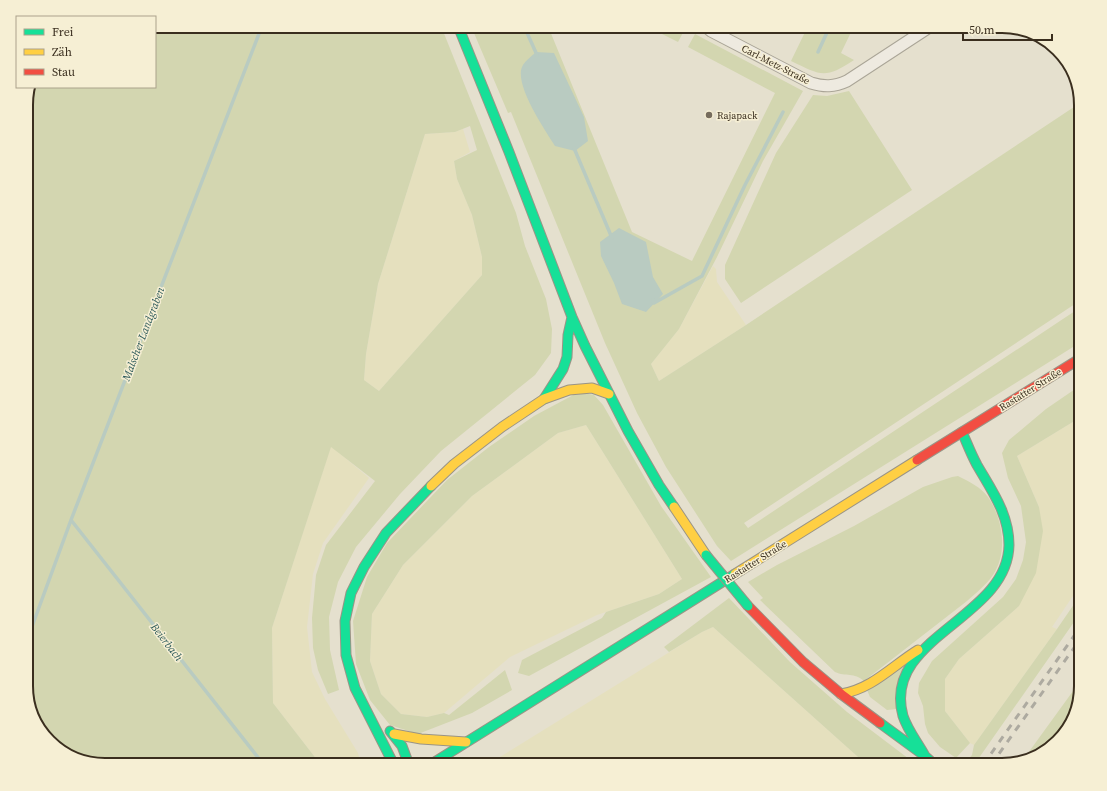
<svg xmlns="http://www.w3.org/2000/svg" width="1107" height="791" font-family="'Source Serif 4',serif">
<style>
.farmland{fill:#e5e0be}
.green{fill:#d3d6b0;fill-rule:evenodd}
.water{fill:#b9cbc1}
.lines{fill:none;stroke-linecap:round;stroke-linejoin:round}
.stream{stroke:#b9cbc1;stroke-width:3.5}
.street-casing{stroke:#aaa597;stroke-width:13}
.fast-casing{stroke:#9a9486;stroke-width:11}
.slow-casing{stroke:#9a9486;stroke-width:11}
.jam-casing{stroke:#9a9486;stroke-width:11}
.street{stroke:#eeeae0;stroke-width:11}
.fast{stroke:#16e098;stroke-width:9}
.slow{stroke:#ffcf43;stroke-width:9}
.jam{stroke:#f24e42;stroke-width:9}
.rail{stroke:#adaaa0;stroke-width:3;stroke-dasharray:7 7;stroke-linecap:butt}
.fast-bridge-casing{stroke:#9a9486;stroke-width:11;stroke-linecap:butt}
.fast-bridge{stroke:#16e098;stroke-width:9}
.poi-dot{fill:#766c5c;stroke:#f6efd4;stroke-width:1.5}
.labels{text-anchor:middle;stroke-width:3;stroke-linejoin:round;paint-order:stroke}
.street-label{font-size:10px;fill:#3a2e1e;stroke:#f6efd4}
.poi-label{font-size:10px;fill:#3a2e1e;stroke:#f6efd4;text-anchor:start}
.water-label{font-size:11px;font-style:italic;fill:#2d5a5a;stroke:#f6efd4}
.rim{fill:none;stroke:#3a2e1e;stroke-width:2}
</style>
<rect width="100%" height="100%" fill="#e5e0ce"/>
<path class="farmland" d="M463,129L470,152L454,161L457,179L472,215L482,257V275L379,391L364,380L366,354L378,284L425,134L455,132Z
M713,266L716,269L717,282L746,325L659,381L651,364L679,329Z
M1081,417V584L1052,627L1057,629L974,745L970,743L945,711V679L959,659L1019,606L1039,507L1017,456Z
M586,425L682,579L659,594L597,615L510,657L444,713L427,717L401,714L381,694L370,661L372,614L403,565L472,496L558,433Z
M331,446L369,478L323,543L313,574L307,627L312,672L325,699L358,753L361,765H321L273,703L272,628Z
M713,627L867,765H487L702,632Z"/>
<path class="green" d="M155,26H441L516,213L525,246L546,299L552,329L551,353L535,375L441,451L400,494L356,547L338,582L329,617L330,650L339,690L328,694L318,670L313,648L312,618L316,575L326,545L375,481L331,447L272,628L273,703L321,765H105L57,749L37,725L26,690V100L30,87H155ZM470,126L477,150L454,161L457,179L472,215L482,257V275L379,391L364,380L366,354L378,284L425,134L455,132Z
M471,26H548L632,232L692,261L775,93L688,47L695,34L803,91L763,161L717,257L679,329L651,364L659,381L746,325L1080,103L1081,300L744,523L748,528L1081,307V342L731,561L717,546L666,467L637,413L605,343L511,112L508,113Z
M646,26H682L686,27L678,42Z
M808,26H854L841,53L854,60C824,80 821,75 791,61Z
M849,91L912,190L741,303L725,279V265L776,153L813,95L827,96Z
M1081,385V417L1017,456L1039,507L1043,531L1036,573L1019,606L959,659L945,679V711L970,743L956,758L940,747L928,733L925,724L923,706L918,693L919,683L932,661L1003,597L1016,579L1023,560L1026,542L1021,506L1008,478L1002,453L1009,440L1046,409Z
M579,392L594,395L603,405L661,506L711,577L529,676L518,673L522,660L602,618L606,612L659,594L682,579L586,425L558,433L472,496L403,565L372,614L370,661L381,694L401,714L427,717L444,713L449,715L505,670L512,690L472,713L418,734L390,725L370,700L356,664L353,621L367,577L387,543L447,480L489,447L534,416Z
M958,476C968,481 981,487 988,497C1003,519 1008,552 993,575C986,585 976,593 967,601L864,681C854,672 846,677 835,672L760,600L763,598L748,582L777,565L854,526L923,487L952,477Z
M1081,594V612L974,765H969L966,762L972,755L974,745L1057,629Z
M729,598L790,662L847,712L917,765H867L713,627L702,632L669,652L664,647Z
M903,662L897,709L887,710L870,697L867,690Z
M1081,680V686L1065,734L1037,757L1023,760Z"/>
<path class="water" d="M536,52L554,53L584,117L588,141L575,151L555,146C545,130 512,82 523,65C526,60 532,56 536,52Z
M619,228L646,242L653,277L663,294L646,312L622,304L614,283L601,256L600,242Z"/>
<g class="lines">
<path class="stream" d="M524,26L537,55
M818,52L830,26
M574,148L612,238
M653,300L654,303L702,276L745,185L783,112
M71,520L264,765
M26,643L71,520L262,26"/>
<g class="street-casing">
<path id="street" d="M705,26L711,31L811,83C824,87 834,87 847,81L931,26"/>
</g>
<g class="fast-casing">
<path id="fast" d="M458,26L509,152L572,317L585,346L628,431L659,485L674,507
M544,399L563,369L567,357L568,335L572,317
M880,723L925,756L935,765
M390,731L402,746L409,765
M925,756C918,743 908,731 903,716C881,637 1008,619 1009,545C1009,514 992,491 977,465C971,454 967,443 962,432
M394,765L355,688L346,655L345,621L351,593L364,567L386,533L431,486
M430,765L735,574"/>
</g>
<g class="slow-casing">
<path id="slow" d="M431,486L454,464L502,427L544,399L569,390L592,388L609,394
M674,507L706,555
M735,574L917,460
M841,694C872,689 892,666 918,650
M394,734L421,739L466,742"/>
</g>
<g class="jam-casing">
<path id="jam" d="M917,460L1081,358
M748,606L803,662L841,694L880,723"/>
</g>
<use href="#street" class="street"/>
<use href="#fast" class="fast"/>
<use href="#slow" class="slow"/>
<use href="#jam" class="jam"/>
<path class="rail" d="M983,765L1081,626
M991,765L1081,638"/>
<g class="fast-bridge-casing">
<path id="fast-bridge" d="M706,555L748,606"/>
</g>
<use href="#fast-bridge" class="fast-bridge"/>
</g>
<circle class="poi-dot" cx="709" cy="115" r="4"/>
<g class="labels">
<g class="street-label">
<text transform="translate(776 64) rotate(27)" y="4">Carl-Metz-Straße</text>
<text transform="translate(1030 389) rotate(-32)" y="4">Rastatter Straße</text>
<text transform="translate(755 561) rotate(-32)" y="4">Rastatter Straße</text>
</g>
<g class="poi-label">
<text x="717" y="119">Rajapack</text>
</g>
<g class="water-label">
<text transform="translate(143 334) rotate(-69)" y="4">Malscher Landgraben</text>
<text transform="translate(167 642) rotate(52)" y="4">Beierbach</text>
</g>
</g>
<path d="M0 0H1107V791H0ZM105 33H1002A72 72 0 0 1 1074 105V686A72 72 0 0 1 1002 758H105A72 72 0 0 1 33 686V105A72 72 0 0 1 105 33Z" fill="#f6efd4" fill-rule="evenodd"/>
<path class="rim" d="M105 33H1002A72 72 0 0 1 1074 105V686A72 72 0 0 1 1002 758H105A72 72 0 0 1 33 686V105A72 72 0 0 1 105 33Z"/>
<rect x="16" y="16" width="140" height="72" fill="#f6efd4" stroke="#aba28b"/>
<rect x="24" y="29" width="20" height="6" fill="#16e098" stroke="#aba28b"/>
<text x="52" y="36" font-size="12" fill="#3a2e1e">Frei</text>
<rect x="24" y="49" width="20" height="6" fill="#ffcf43" stroke="#aba28b"/>
<text x="52" y="56" font-size="12" fill="#3a2e1e">Zäh</text>
<rect x="24" y="69" width="20" height="6" fill="#f24e42" stroke="#aba28b"/>
<text x="52" y="76" font-size="12" fill="#3a2e1e">Stau</text>
<path d="M963 34v6h89v-6" fill="none" stroke="#3a2e1e" stroke-width="2"/>
<text x="969" y="34" font-size="12" fill="#3a2e1e" stroke="#f6efd4" stroke-width="3" paint-order="stroke">50 m</text>
</svg>
